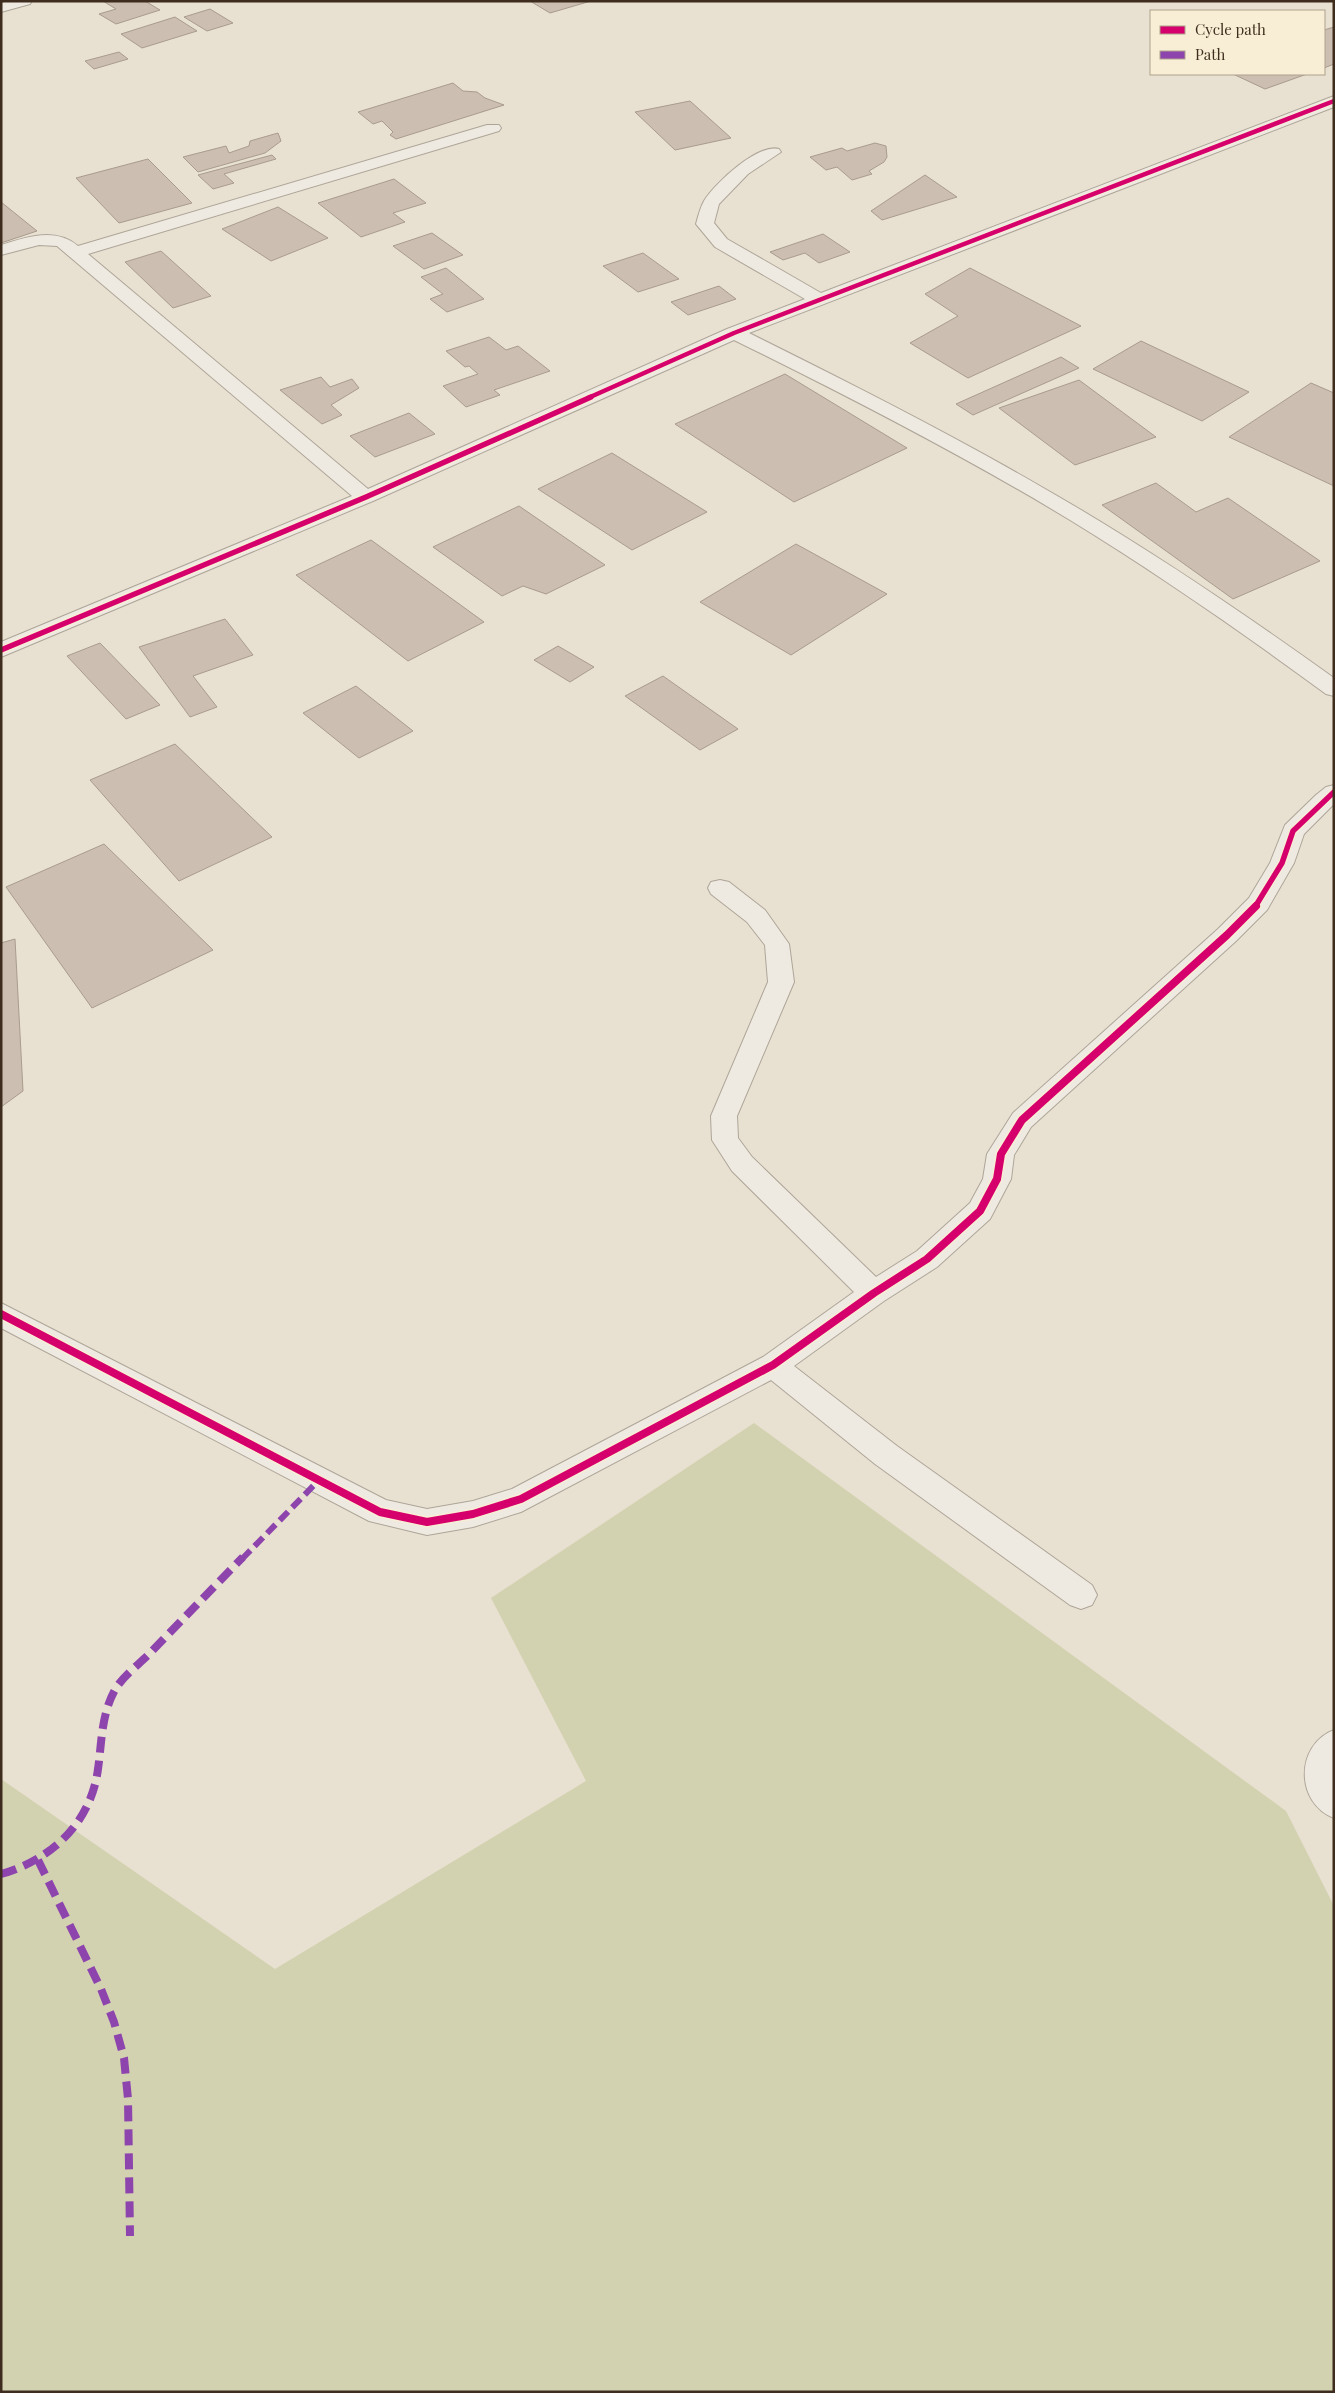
<svg xmlns="http://www.w3.org/2000/svg" width="1335" height="2393" font-family="'Playfair Display',serif">
<style>
.cemetery{fill:#d2d2b1}
.building{fill:#ccbeb0;stroke:#a99c8e}
.lines{fill:none;stroke-linecap:round;stroke-linejoin:round}
.minor-casing{stroke:#ada598;stroke-width:2}
.minor{fill:#efeae1;fill-rule:evenodd}
.quiet-far1{stroke:#8e44ad;stroke-width:6;stroke-dasharray:12 6;stroke-linecap:butt}
.quiet{stroke:#8e44ad;stroke-width:8;stroke-dasharray:16 8;stroke-linecap:butt}
.cycleway-far2-casing{stroke:#f8eed5;stroke-width:6}
.cycleway-far1-casing{stroke:#f8eed5;stroke-width:8}
.cycleway-casing{stroke:#f8eed5;stroke-width:11}
.cycleway-far2{stroke:#d6006c;stroke-width:4.5}
.cycleway-far1{stroke:#d6006c;stroke-width:5.5}
.cycleway{stroke:#d6006c;stroke-width:8}
</style>
<rect width="100%" height="100%" fill="#e8e0d0"/>
<path class="cemetery" d="M754,1423L1286,1811L1334,1906V2392H1V1779L275,1969L586,1781L491,1598Z"/>
<path class="building" d="M103,1H145L160,10L116,24L99,14L116,9Z
M530,1H591L550,13Z
M210,9L233,23L207,31L184,17Z
M175,17L197,31L142,48L121,34Z
M1334,27V64L1324,68V30Z
M119,52L128,59L94,69L85,61Z
M1233,74H1307L1265,89Z
M453,83L463,91L477,92L485,98L504,105L396,139L390,135L393,132L382,121L373,124L358,112Z
M690,101L731,138L675,150L635,112Z
M278,133L281,141L265,153L198,172L183,157L226,146L229,153L249,146L250,141Z
M875,143L886,146L887,157L884,162L869,171L872,174L852,180L837,167L826,170L810,157L842,148L847,151Z
M272,155L276,159L224,174L234,183L213,189L198,175Z
M148,159L192,203L119,223L76,178Z
M925,175L957,197L882,220L871,211Z
M394,179L426,203L393,213L405,222L361,237L318,203Z
M1,202L37,231L1,243Z
M278,207L328,238L271,261L222,229Z
M432,233L463,255L424,269L393,246Z
M823,234L850,252L819,263L805,253L783,260L770,252Z
M161,251L211,296L173,308L125,262Z
M643,253L679,279L638,292L603,266Z
M446,268L484,299L447,312L430,299L443,294L421,277Z
M970,268L1081,326L968,378L910,343L958,316L925,294Z
M719,286L736,299L688,315L671,302Z
M489,337L506,350L518,346L550,371L494,390L500,395L466,407L443,386L478,374L469,366L465,367L446,351Z
M1141,341L1249,392L1202,421L1093,369Z
M1061,357L1079,368L973,415L956,404Z
M785,374L907,448L794,502L675,424Z
M321,377L330,387L352,379L359,388L331,405L342,415L322,424L280,390Z
M1079,380L1156,437L1075,465L999,408Z
M1311,383L1334,393V486L1229,437Z
M409,413L435,434L375,457L350,436Z
M612,453L707,512L632,550L538,489Z
M1156,483L1196,512L1228,498L1320,561L1233,599L1102,505Z
M519,506L605,565L546,594L523,586L502,596L433,547Z
M371,540L484,622L408,661L296,575Z
M796,544L887,594L791,655L700,602Z
M225,619L253,655L193,676L217,707L190,717L139,647Z
M100,643L160,705L126,719L67,656Z
M558,646L594,667L570,682L534,660Z
M663,676L738,729L700,750L625,696Z
M356,686L413,731L359,758L303,713Z
M175,744L272,837L179,881L90,780Z
M104,844L213,950L92,1008L6,887Z
M15,939L23,1091L1,1107V943Z"/>
<g class="lines">
<g class="minor-casing">
<path id="minor" d="M8,1H32L30,4L1,12V3Z
M1334,96V107L749,333C848,382 945,431 1040,486C1142,544 1239,610 1334,678V696L1326,694C1243,633 1158,574 1070,520C961,454 848,396 734,340L373,501L1,657V642L352,496L57,246L39,245L1,255V245C27,237 55,227 78,246L487,125H499L501,128L499,131L88,254L368,489L727,329L805,299L715,247L696,224C698,217 700,208 704,201C714,184 758,143 779,149L781,152L748,174L719,204L714,223L727,239L821,293Z
M1334,785V804L1304,834L1294,863L1267,910L1236,941L1031,1127L1014,1155L1011,1179L990,1219L937,1267L884,1301L794,1366L897,1446L1092,1585L1097,1595L1092,1605L1081,1609L1070,1605L875,1464L771,1380L521,1512L473,1527L427,1535L369,1521L1,1328V1303L386,1500L427,1509L473,1501L512,1489L763,1357L854,1292L732,1171L712,1140L711,1116L768,982L765,945L747,922L711,894L708,888L711,882L720,880L729,882L765,910L789,944L794,982L737,1116L738,1138L752,1157L876,1277L917,1251L970,1203L983,1179L987,1154L1013,1113L1218,929L1249,898L1270,863L1285,825L1316,795L1326,787Z
M1334,1730V1818C1295,1803 1295,1745 1334,1730Z"/>
</g>
<use href="#minor" class="minor"/>
<path class="quiet-far1" d="M242,1559L320,1479"/>
<path class="quiet" d="M38,1860L101,1989L114,2022L124,2058L128,2099L130,2236
M1,1874C51,1860 91,1823 98,1769C102,1741 101,1714 116,1688C125,1674 142,1662 153,1650C183,1619 213,1588 243,1557"/>
<g class="cycleway-far2-casing">
<path id="cycleway-far2" d="M588,398L734,333L1334,101"/>
</g>
<g class="cycleway-far1-casing">
<path id="cycleway-far1" d="M1,650L366,497L591,397
M1255,907L1282,863L1293,831L1334,792"/>
</g>
<g class="cycleway-casing">
<path id="cycleway" d="M1,1314L380,1512L427,1522L473,1514L521,1499L773,1365L874,1293L927,1259L980,1211L997,1179L1001,1154L1022,1120L1227,935L1256,906"/>
</g>
<use href="#cycleway-far2" class="cycleway-far2"/>
<use href="#cycleway-far1" class="cycleway-far1"/>
<use href="#cycleway" class="cycleway"/>
</g>
<rect width="1335" height="2393" fill="none" stroke="#3e2d1e" stroke-width="5"/>
<rect x="1150" y="10" width="175" height="65" fill="#f8eed5" stroke="#aea18c"/>
<rect x="1160" y="26" width="25" height="8" fill="#d6006c" stroke="#aea18c"/>
<text x="1195" y="35" font-size="15" fill="#3e2d1e">Cycle path</text>
<rect x="1160" y="51" width="25" height="8" fill="#8e44ad" stroke="#aea18c"/>
<text x="1195" y="60" font-size="15" fill="#3e2d1e">Path</text>
</svg>
